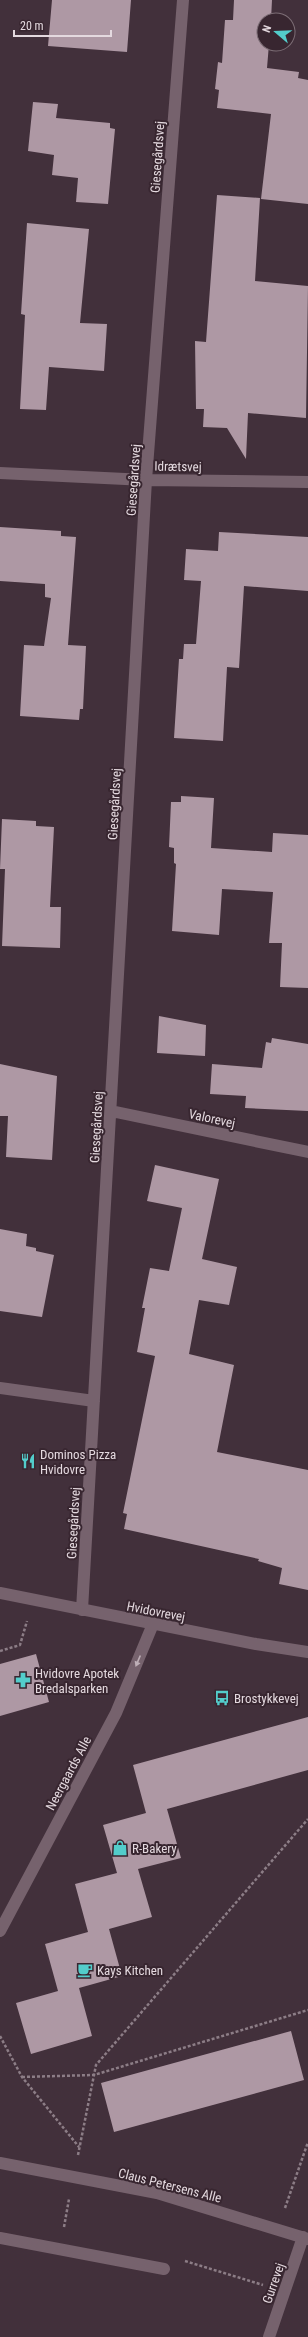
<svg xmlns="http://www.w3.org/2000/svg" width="308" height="2337" font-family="'Roboto Condensed',sans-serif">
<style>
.building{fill:#ae98a4}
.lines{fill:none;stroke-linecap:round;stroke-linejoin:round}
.path{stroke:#8c7d86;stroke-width:2.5;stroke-dasharray:3 2;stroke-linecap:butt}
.minor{stroke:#76626d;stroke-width:12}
.oneway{fill:#beafb7}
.labels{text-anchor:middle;stroke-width:4;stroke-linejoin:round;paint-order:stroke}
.street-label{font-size:13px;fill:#e4d9df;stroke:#382630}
.poi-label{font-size:13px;fill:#e4d9df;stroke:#382630;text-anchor:start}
</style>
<rect width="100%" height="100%" fill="#42303b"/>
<path class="building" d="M52,0H131L127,52L48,46Z
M234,0H272L271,20H264V44H269L267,68L299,72L298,78L308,80V204L261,199L271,114L217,108L219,90L215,89L218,62L222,63L225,20H233Z
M33,102L58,104L56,118L110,123V128L115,129L108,204L76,202L78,178L52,175L54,155L28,151Z
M217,195L260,198L255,281L308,286L306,418L248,413L246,459L227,428L203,427L204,409H196L195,341L206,342Z
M27,223L89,229L80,323L107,324L104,371L49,367L46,410L20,409L25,315L21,314Z
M0,527L61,531V536L76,537L68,645L86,646L83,709H80L79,720L20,716L24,645L44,646L51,598L45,597V584L0,581Z
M219,532L308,537V591L244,586L239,668L227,667L223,741L174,738L179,659H183L184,644H196L201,581L184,580L186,549L218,551Z
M181,796L214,798L211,848L272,852L273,833L308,835V988L280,987L282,943H269L273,892L222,889L219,935L172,931L176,864L174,863V848L169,847L171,802H181Z
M2,819L36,821V826L54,827L50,907H61L60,948L2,946L5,869H0Z
M159,1016L206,1025L205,1056L157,1053Z
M272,1038L308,1044V1111L245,1108L246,1096L210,1094L212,1064L262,1068L266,1042L271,1043Z
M0,1064L57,1076L52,1160L6,1157L8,1116H0Z
M155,1165L219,1179L202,1259L237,1267L229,1305L199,1300L189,1354L234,1365L217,1452L308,1470V1590L279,1584L282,1568L258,1561L259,1559L124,1529L127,1514L123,1513L155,1356L137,1352L145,1308H142L150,1268L169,1271L182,1208L147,1201Z
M0,1229L27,1234L26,1246L36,1248V1251L54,1255L42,1317L0,1311Z
M36,1654L49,1702L0,1716V1664Z
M308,1717V1770L167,1809L181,1858L138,1869L152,1917L109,1929L122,1976L79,1988L92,2036L31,2054L16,2003L58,1991L45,1944L88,1932L75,1884L117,1873L103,1825L146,1813L133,1765Z
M291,2031L304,2080L114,2132L101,2083Z"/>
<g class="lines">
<path class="path" d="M0,1651L20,1645L27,1621
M0,2036L22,2077L79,2147
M22,2077L94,2075L308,2010
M78,2155L96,2065L308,1819
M285,2208L308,2142
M64,2227L69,2199
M185,2261L263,2285"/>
<path class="minor" d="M0,473L146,480L308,482
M111,1111L308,1152
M0,1388L94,1401
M0,1593L256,1644L308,1652
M82,1610L146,480L183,0
M0,1931L116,1713L153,1624
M0,2163L157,2193L308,2239
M0,2238L164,2269
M269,2337L303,2237"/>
</g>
<defs><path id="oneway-solid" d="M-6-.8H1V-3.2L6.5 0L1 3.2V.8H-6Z"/></defs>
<use class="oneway" href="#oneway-solid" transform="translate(138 1661) rotate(113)"/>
<defs>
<g id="restaurant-bare" transform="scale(1.2)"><path d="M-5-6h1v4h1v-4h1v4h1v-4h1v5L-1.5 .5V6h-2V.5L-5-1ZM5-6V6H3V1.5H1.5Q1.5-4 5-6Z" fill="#53cdcb" stroke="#382630" stroke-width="2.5" paint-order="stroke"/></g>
<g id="pharmacy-bare" transform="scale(1.2)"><path d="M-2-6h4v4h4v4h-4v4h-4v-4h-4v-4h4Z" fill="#53cdcb" stroke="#382630" stroke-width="2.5" paint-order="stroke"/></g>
<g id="bus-bare" transform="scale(1.2)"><path d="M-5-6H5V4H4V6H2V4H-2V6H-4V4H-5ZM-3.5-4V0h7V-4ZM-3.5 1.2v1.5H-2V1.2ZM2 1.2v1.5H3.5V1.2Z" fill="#53cdcb" stroke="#382630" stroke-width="2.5" paint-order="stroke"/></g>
<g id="shop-bare" transform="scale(1.2)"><path d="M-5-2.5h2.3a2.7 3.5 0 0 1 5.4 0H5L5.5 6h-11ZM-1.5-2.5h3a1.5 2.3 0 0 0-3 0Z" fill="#53cdcb" stroke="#382630" stroke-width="2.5" paint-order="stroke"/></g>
<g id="cafe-bare" transform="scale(1.2)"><path d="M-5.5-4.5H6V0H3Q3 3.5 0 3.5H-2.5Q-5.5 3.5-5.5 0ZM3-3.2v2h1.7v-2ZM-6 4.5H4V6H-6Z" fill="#53cdcb" stroke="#382630" stroke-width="2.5" paint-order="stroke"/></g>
</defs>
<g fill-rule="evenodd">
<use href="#restaurant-bare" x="28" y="1461"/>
<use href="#pharmacy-bare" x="23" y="1680"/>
<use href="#bus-bare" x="222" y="1698"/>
<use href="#shop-bare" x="120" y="1848"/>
<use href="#cafe-bare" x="85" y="1970"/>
</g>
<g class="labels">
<g class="street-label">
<text transform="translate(157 157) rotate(-86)" y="5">Giesegårdsvej</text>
<text transform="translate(178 466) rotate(1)" y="5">Idrætsvej</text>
<text transform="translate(133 480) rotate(-86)" y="5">Giesegårdsvej</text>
<text transform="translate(114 804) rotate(-87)" y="5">Giesegårdsvej</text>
<text transform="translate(212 1118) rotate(12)" y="5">Valorevej</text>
<text transform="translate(96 1127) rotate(-87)" y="5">Giesegårdsvej</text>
<text transform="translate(73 1523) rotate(-87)" y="5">Giesegårdsvej</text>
<text transform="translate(156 1611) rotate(11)" y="5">Hvidovrevej</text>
<text transform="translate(68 1773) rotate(-62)" y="5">Neergaards Alle</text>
<text transform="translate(170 2185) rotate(14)" y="5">Claus Petersens Alle</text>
<text transform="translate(273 2283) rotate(-71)" y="5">Gurrevej</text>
</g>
<g class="poi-label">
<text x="40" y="1459">Dominos Pizza<tspan x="40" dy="15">Hvidovre</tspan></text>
<text x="35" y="1678">Hvidovre Apotek<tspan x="35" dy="15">Bredalsparken</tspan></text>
<text x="234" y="1703">Brostykkevej</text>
<text x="132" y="1853">R-Bakery</text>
<text x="97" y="1975">Kays Kitchen</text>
</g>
</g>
<g transform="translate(276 32) rotate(289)"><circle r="19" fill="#382630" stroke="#7d6e76"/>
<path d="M0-3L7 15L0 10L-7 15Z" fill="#53cdcb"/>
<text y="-6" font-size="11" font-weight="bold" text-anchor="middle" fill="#e4d9df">N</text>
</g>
<path d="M14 30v6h97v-6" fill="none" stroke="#e4d9df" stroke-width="2"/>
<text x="20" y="30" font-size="12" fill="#e4d9df" stroke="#382630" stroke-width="3" paint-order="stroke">20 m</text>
</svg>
